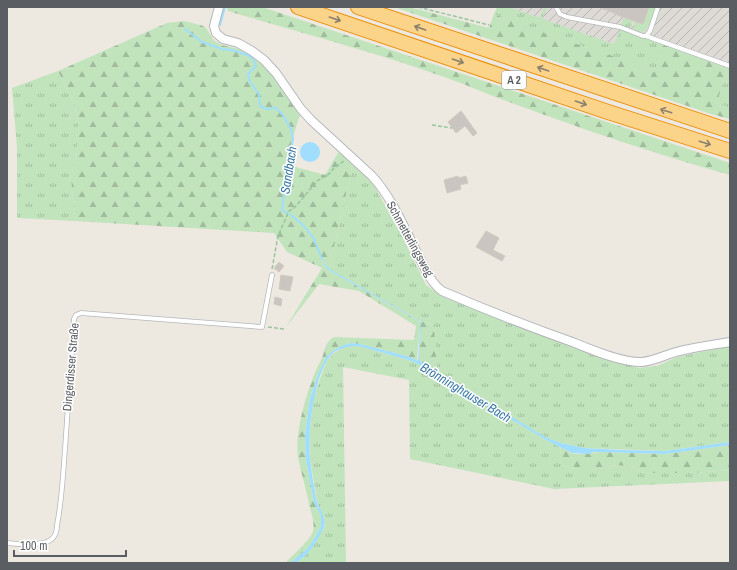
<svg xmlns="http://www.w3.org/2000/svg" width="737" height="570" font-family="'Archivo Narrow',sans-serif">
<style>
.industrial{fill:url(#industrial-furrows)}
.grass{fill:url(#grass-tufts)}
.forest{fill:url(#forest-firs)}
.water{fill:#9fdefe}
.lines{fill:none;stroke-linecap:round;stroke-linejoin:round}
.stream{stroke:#9fdefe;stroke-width:2}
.building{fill:#cac5c0;stroke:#d1cabf}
.service-casing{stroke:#b4b8bc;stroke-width:5.5}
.minor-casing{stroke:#b4b8bc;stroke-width:10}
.motorway-casing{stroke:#eb8c02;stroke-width:16}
.path{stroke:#96c59f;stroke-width:1.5;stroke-dasharray:4 2;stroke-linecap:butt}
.service{stroke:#fff;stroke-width:4}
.minor{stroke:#fff;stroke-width:8}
.motorway{stroke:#fcd489;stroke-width:14}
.oneway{stroke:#8b816e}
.labels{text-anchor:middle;stroke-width:3;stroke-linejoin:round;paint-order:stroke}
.shield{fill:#fff;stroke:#8c8e91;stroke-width:1}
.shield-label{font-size:11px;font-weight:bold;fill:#5a5e62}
.street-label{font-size:12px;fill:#5a5e62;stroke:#fff}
.water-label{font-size:13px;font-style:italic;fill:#3b7aa7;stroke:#fff}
</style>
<defs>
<pattern id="industrial-furrows" width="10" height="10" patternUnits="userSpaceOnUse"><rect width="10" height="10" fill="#dedbd6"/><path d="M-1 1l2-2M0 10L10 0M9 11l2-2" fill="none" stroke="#b7b5b1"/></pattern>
<pattern id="grass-tufts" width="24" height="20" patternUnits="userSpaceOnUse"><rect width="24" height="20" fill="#c1e4bd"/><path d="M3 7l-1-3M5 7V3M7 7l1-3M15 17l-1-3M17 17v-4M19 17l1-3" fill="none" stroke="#a0bc9d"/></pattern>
<pattern id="forest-firs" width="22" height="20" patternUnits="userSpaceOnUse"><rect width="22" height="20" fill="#c1e4bd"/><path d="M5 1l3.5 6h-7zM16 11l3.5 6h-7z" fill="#a0bc9d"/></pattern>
</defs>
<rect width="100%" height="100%" fill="#ede9e1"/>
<path class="industrial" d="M497,7H730V59L717,103L489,28Z"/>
<path class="grass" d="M497,7H509L540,18L544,7H547L543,19L614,44L620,30L643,38L647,37L650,35L660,7H661L650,39L665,45L659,50L656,72L644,69L630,62L564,40L494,14Z
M649,7H656C653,16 651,27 643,32L633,30L635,22L643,24Z
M624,18L633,21L630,29L621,25Z
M730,59V108L717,103Z
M58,71L74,103L79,130L77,152L71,179L75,221L17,218V147L12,88Z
M353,163L373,184L400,232L426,285L443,297L639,368L657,366L677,357L730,346V442L665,451L584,448L561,443L545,437L518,421L437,372L434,325L418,320L339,275L329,269Z
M351,346H359L409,360L418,364L546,440L560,447L562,464L569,468L580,469H591L618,465L632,467L650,473H694L730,470V481L554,489L410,459L409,380L343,367L346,563H294L303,558L309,551L325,526L323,515L317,501L310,459L309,436L313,399L324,367L328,359L334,353L342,348Z"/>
<path class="forest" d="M227,7H262L730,163V175C655,154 582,129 509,102C488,95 468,85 447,78C375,52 301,33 228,11Z
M394,7H409L489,28L494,14L564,40L631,62L644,69L656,72C657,63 655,50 665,45L727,68L717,103L730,108V119L711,114Z
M184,21C188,22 202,25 205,27C209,31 211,38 216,42C226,48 239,47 248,53C271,68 285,93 300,114L285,164L325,175L339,151L353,163L329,269L325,264L322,258V259L324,265L330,271L417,320L420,323V328L417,358L418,361L410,357L360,344L351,343L341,346L333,351L326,357L318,374L310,398L305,436L306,460L314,502L321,516V526L314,539L307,549L290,563H285C291,557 311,539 313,531C315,522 311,513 309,504C306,488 301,473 298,457C294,432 309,382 321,360C326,350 323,344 334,337L414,340L416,326L359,291L319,284L286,327L322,268L287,252L274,233L75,221L71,179L77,152L79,130L74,103L58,71L167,23Z
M418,320L434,325L437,372L421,362L419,358L421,323Z
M730,445V470L694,473H650L632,467L618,465L591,469H580L569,468L562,464L560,447C564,449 568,451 571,453C580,456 594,452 603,452L665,454Z"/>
<path class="water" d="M300 152a10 10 0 1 1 20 0a10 10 0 1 1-20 0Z
M322,258L325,264L331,270L418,320L421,323V328L419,358L421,362L545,437L561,443L584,448L621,450L665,451L730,442V445L665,454L603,452H594L588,454L572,453L546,440L418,364L409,360L359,346C350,346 341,347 333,353C314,370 307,434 310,458C311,472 314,485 316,498C318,507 327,517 324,527C323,529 321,532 320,535C314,545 304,563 290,563L307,549L314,539L321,526V516L314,502L306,460L305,436L310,398L318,374L326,357L333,351L341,346L351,343L360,344L410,357L418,361L420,328V323L417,320L330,271L324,265Z"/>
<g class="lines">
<path class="stream" d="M220,25L225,7
M185,29L202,42L222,49L232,50L250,56L254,61L256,66L248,74L250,82L259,94L260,106L267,109L276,108L283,115L291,129L293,139L286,177L282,210L287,213
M290,214L304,226L314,239L322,259"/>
</g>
<path class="building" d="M600,7H649L643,24L617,15V14L600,8Z
M461,111L477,133L473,136L465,126L456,133L448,122Z
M458,176L459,178L466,176L468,183L460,185L461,189L447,193L444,180Z
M486,231L499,238L493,250L505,256L502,261L476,247Z
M279,262L284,266L279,272L274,268Z
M281,275L293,277L290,291L279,289Z
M275,297L282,299L281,306L274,304Z"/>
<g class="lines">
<g class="service-casing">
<path id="service" d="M556,7L560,14L567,17L620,27L643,36H646L650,31L658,7
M646,36L730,66
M7,543C18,544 43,547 52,539C55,536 57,530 57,525C62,500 63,475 65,449C68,406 71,362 74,319L76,315L81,313L262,327L272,275"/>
</g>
<g class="minor-casing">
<path id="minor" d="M219,7L214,26L216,33L223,39L238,43L252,51L264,60L276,73L301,109L311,120L372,176C392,198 404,227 417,253C424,266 430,282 442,291C486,310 530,327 575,343C592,350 623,363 642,362C654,361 665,355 676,352C694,347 712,345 730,342"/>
</g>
<g class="motorway-casing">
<path id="motorway" d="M298,7L605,111L730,151
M358,7L730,131"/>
</g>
<path class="path" d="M418,7L489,25
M432,125L452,128
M272,269L278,236L289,211L294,208L302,199L317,181L329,174L334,168L344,161
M268,327L284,329"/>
<use href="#service" class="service"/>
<use href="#minor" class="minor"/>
<use href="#motorway" class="motorway"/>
</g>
<defs><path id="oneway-shaft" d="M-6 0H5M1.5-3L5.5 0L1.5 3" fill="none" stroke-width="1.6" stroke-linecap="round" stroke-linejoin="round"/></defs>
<g class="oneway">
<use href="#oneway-shaft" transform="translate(335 19) rotate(19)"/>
<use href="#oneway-shaft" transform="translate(420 28) rotate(-161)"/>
<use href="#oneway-shaft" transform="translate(458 61) rotate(19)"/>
<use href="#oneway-shaft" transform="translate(543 69) rotate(-161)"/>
<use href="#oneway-shaft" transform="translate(581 103) rotate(19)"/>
<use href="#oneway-shaft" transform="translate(666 111) rotate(-162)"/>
<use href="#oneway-shaft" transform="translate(705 143) rotate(17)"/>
</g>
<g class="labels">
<rect class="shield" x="502" y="71" width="24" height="18" rx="3"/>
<g class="shield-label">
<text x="514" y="84">A 2</text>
</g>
<g class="street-label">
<text transform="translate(410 239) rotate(61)" y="4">Schmetterlingsweg</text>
<text transform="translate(71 367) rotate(-85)" y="4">Dingerdisser Straße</text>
</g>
<g class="water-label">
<text transform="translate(288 170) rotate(-81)" y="5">Sandbach</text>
<text transform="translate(466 392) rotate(31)" y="5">Brönninghauser Bach</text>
</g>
</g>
<rect width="737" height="570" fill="none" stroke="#5a5e62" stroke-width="16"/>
<path d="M14 550v6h112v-6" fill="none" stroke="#5a5e62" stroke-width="2"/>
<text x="20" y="550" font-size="12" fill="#5a5e62" stroke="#ffffff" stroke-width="3" paint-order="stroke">100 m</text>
</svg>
